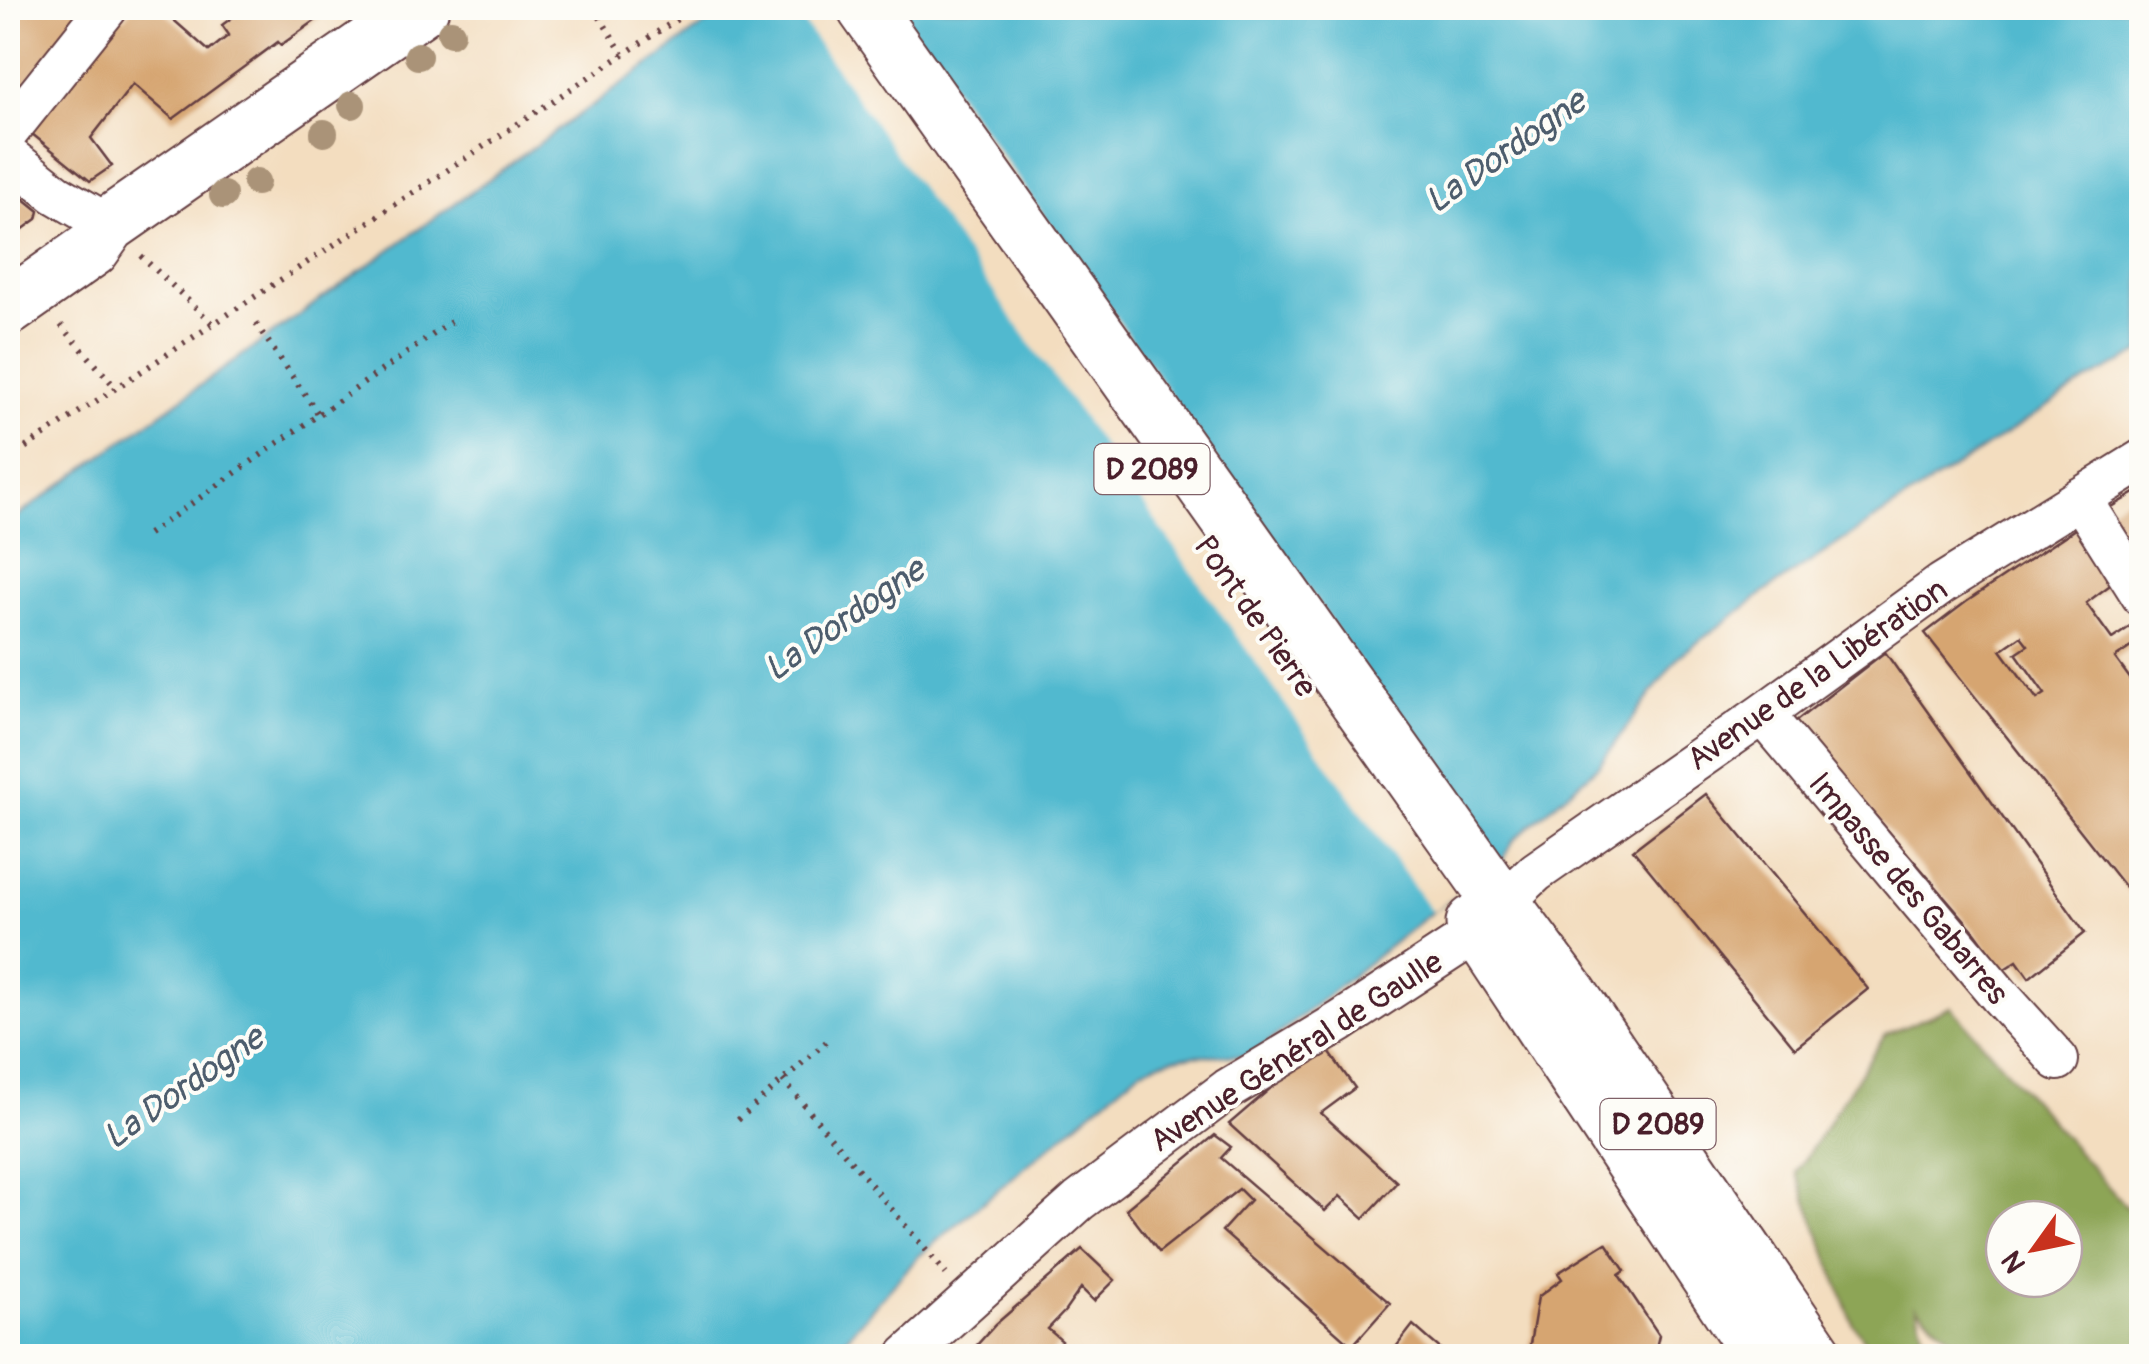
<svg xmlns="http://www.w3.org/2000/svg" width="2149" height="1364" font-family="Pangolin,sans-serif">
<style>
.forest{fill:#8da556;stroke:#6c6240;stroke-width:2.5;fill-rule:evenodd}
.water{fill:#51b9cf;stroke:#4e6c7d;stroke-width:2.5}
.pier{fill:#f3ddbf}
.building{fill:#d6a571;fill-rule:evenodd}
.lines{fill:none;stroke-linecap:round;stroke-linejoin:round}
.minor-casing{stroke:#633c41;stroke-width:44}
.secondary-casing{stroke:#633c41;stroke-width:59}
.primary-casing{stroke:#633c41;stroke-width:59}
.path{stroke:#633c41;stroke-width:6;stroke-dasharray:2.5 8;stroke-linecap:butt}
.minor{stroke:#fff;stroke-width:40}
.secondary{stroke:#fff;stroke-width:55}
.primary{stroke:#fff;stroke-width:55}
.tree{fill:#aa9378}
.labels{text-anchor:middle;stroke-width:8;stroke-linejoin:round;paint-order:stroke}
.shield{fill:#fdfcf7;stroke:#806168;stroke-width:2.5}
.shield-label{font-size:30px;font-weight:bold;fill:#4a1f2b}
.street-label{font-size:32px;fill:#4a1f2b;stroke:#fdfcf7}
.water-label{font-size:35px;font-style:italic;fill:#4d5d6d;stroke:#fdfcf7}
</style>
<rect width="100%" height="100%" fill="#fdfcf7"/>
<filter id="ink" filterUnits="userSpaceOnUse"><feTurbulence type="fractalNoise" baseFrequency=".01" numOctaves="2"/><feDisplacementMap in="SourceGraphic" scale="20" xChannelSelector="R" yChannelSelector="G"/><feConvolveMatrix kernelMatrix="1 2 1 2 8 2 1 2 1" color-interpolation-filters="sRGB"/></filter>
<filter id="wash" filterUnits="userSpaceOnUse"><feTurbulence type="fractalNoise" baseFrequency=".0048" numOctaves="4" result="noise"/><feDisplacementMap in="SourceGraphic" scale="40" xChannelSelector="R" yChannelSelector="G"/><feGaussianBlur stdDeviation="2.25" result="paint"/><feColorMatrix in="noise" values="0 0 0 0 0 0 0 0 0 0 0 0 0 0 0 0 0 1.4 0 .05"/><feComposite in="paint" operator="in"/></filter>
<g filter="url(#wash)">
<rect width="100%" height="100%" fill="#f3ddbf"/>
<path class="forest" d="M1951,1007L2141,1224V1356H1972L1916,1307L1930,1356H1876L1853,1324L1796,1172L1885,1035ZM2004,1219H2064V1279H2004Z"/>
<path class="water" d="M728,8H2141V352L2088,380L1772,587L1678,657L1599,765L1513,841L1501,863L1432,912L1250,1057C1204,1055 1182,1050 1139,1071L919,1256L830,1356H8V523Z"/>
<path class="pier" d="M793,8H897L1501,863L1432,912Z"/>
<g id="blocks">
<path class="building" d="M21,8H88L8,104V15L11,18Z
M132,8H160L209,51L229,35L222,25L245,8H333L281,45L278,42L173,119L133,84L91,138L112,166L90,181L26,129L121,16L124,19Z
M8,186L39,211L37,219L8,240Z
M2142,489V550L2135,554L2104,511Z
M2081,525L2117,580L2086,603L2112,639L2137,622L2133,616L2140,611L2142,614V655L2135,644L2115,658L2142,695V909L1925,633L1966,602ZM2021,636L2028,645L2016,653L2045,694L2037,699L2001,650Z
M1885,652L2085,933L2029,978L2017,961L2003,970L1975,932L1795,722Z
M1706,794L1868,989L1795,1048L1633,850Z
M1327,1049L1355,1088L1321,1113L1397,1182L1364,1218L1340,1196L1325,1211L1229,1124L1286,1075Z
M1215,1135L1231,1147L1221,1158L1390,1303L1352,1346L1222,1231L1250,1200L1239,1189L1159,1252L1126,1209Z
M1606,1243L1625,1271L1619,1275L1659,1335L1654,1356H1528L1538,1297L1562,1279L1558,1273Z
M1082,1249L1115,1280L1094,1301L1081,1288L1065,1311L1048,1329L1062,1341L1048,1356H967L996,1324Z
M1413,1325L1430,1340L1449,1356H1389Z"/>
</g>
</g>
<g filter="url(#ink)">
<use href="#blocks" fill-opacity="0" stroke="#633c41" stroke-width="2.5"/>
<g class="lines">
<g class="minor-casing">
<path id="minor" d="M8,132L107,8
M8,156L56,194L109,225
M2080,498L2142,596
M1763,714L1999,995L2058,1060
M907,1356L1079,1201L1228,1089L1340,1022L1479,931L1503,903L1536,872L1763,714L1942,584L2142,460"/>
</g>
<g class="secondary-casing">
<path id="secondary" d="M8,308L92,249L109,225L421,8"/>
</g>
<g class="primary-casing">
<path id="primary" d="M865,8L1490,887L1569,993L1816,1356
M1474,923L1761,1356"/>
</g>
<path class="path" d="M594,8L623,54
M141,256L213,324
M256,324L319,415
M61,325L116,388
M8,459L694,8
M148,534L451,322
M783,1080L946,1274
M738,1120L826,1042"/>
<use href="#minor" class="minor"/>
<use href="#secondary" class="secondary"/>
<use href="#primary" class="primary"/>
</g>
<g class="tree">
<circle cx="451" cy="33" r="14"/>
<circle cx="418" cy="56" r="14"/>
<circle cx="352" cy="105" r="14"/>
<circle cx="324" cy="133" r="14"/>
<circle cx="256" cy="182" r="14"/>
<circle cx="223" cy="195" r="14"/>
</g>
</g>
<g class="labels">
<g class="shield">
<rect x="1094.5" y="444" width="115" height="50" rx="8"/>
<rect x="1600.5" y="1099" width="115" height="50" rx="8"/>
</g>
<g class="shield-label">
<text x="1152" y="479">D 2089</text>
<text x="1658" y="1134">D 2089</text>
</g>
<g class="street-label">
<text transform="translate(1256 616) rotate(55)" y="11">Pont de Pierre</text>
<text transform="translate(1817 674) rotate(-35)" y="11">Avenue de la Libération</text>
<text transform="translate(1909 888) rotate(50)" y="11">Impasse des Gabarres</text>
<text transform="translate(1296 1051) rotate(-33)" y="11">Avenue Général de Gaulle</text>
</g>
<g class="water-label">
<text transform="translate(1505 151) rotate(-35)" y="12">La Dordogne</text>
<text transform="translate(844 619) rotate(-35)" y="12">La Dordogne</text>
<text transform="translate(183 1087) rotate(-35)" y="12">La Dordogne</text>
</g>
</g>
<rect width="2149" height="1364" fill="none" stroke="#fdfcf7" stroke-width="40"/>
<g transform="translate(2034 1249) rotate(237)"><circle r="48" fill="#fdfcf7" stroke="#b5a4a5" stroke-width="2.5"/>
<path d="M0-8L18 38L0 25L-18 38Z" fill="#c8321e"/>
<text y="-15" font-size="28" font-weight="bold" text-anchor="middle" fill="#4a1f2b">N</text>
</g>
</svg>
